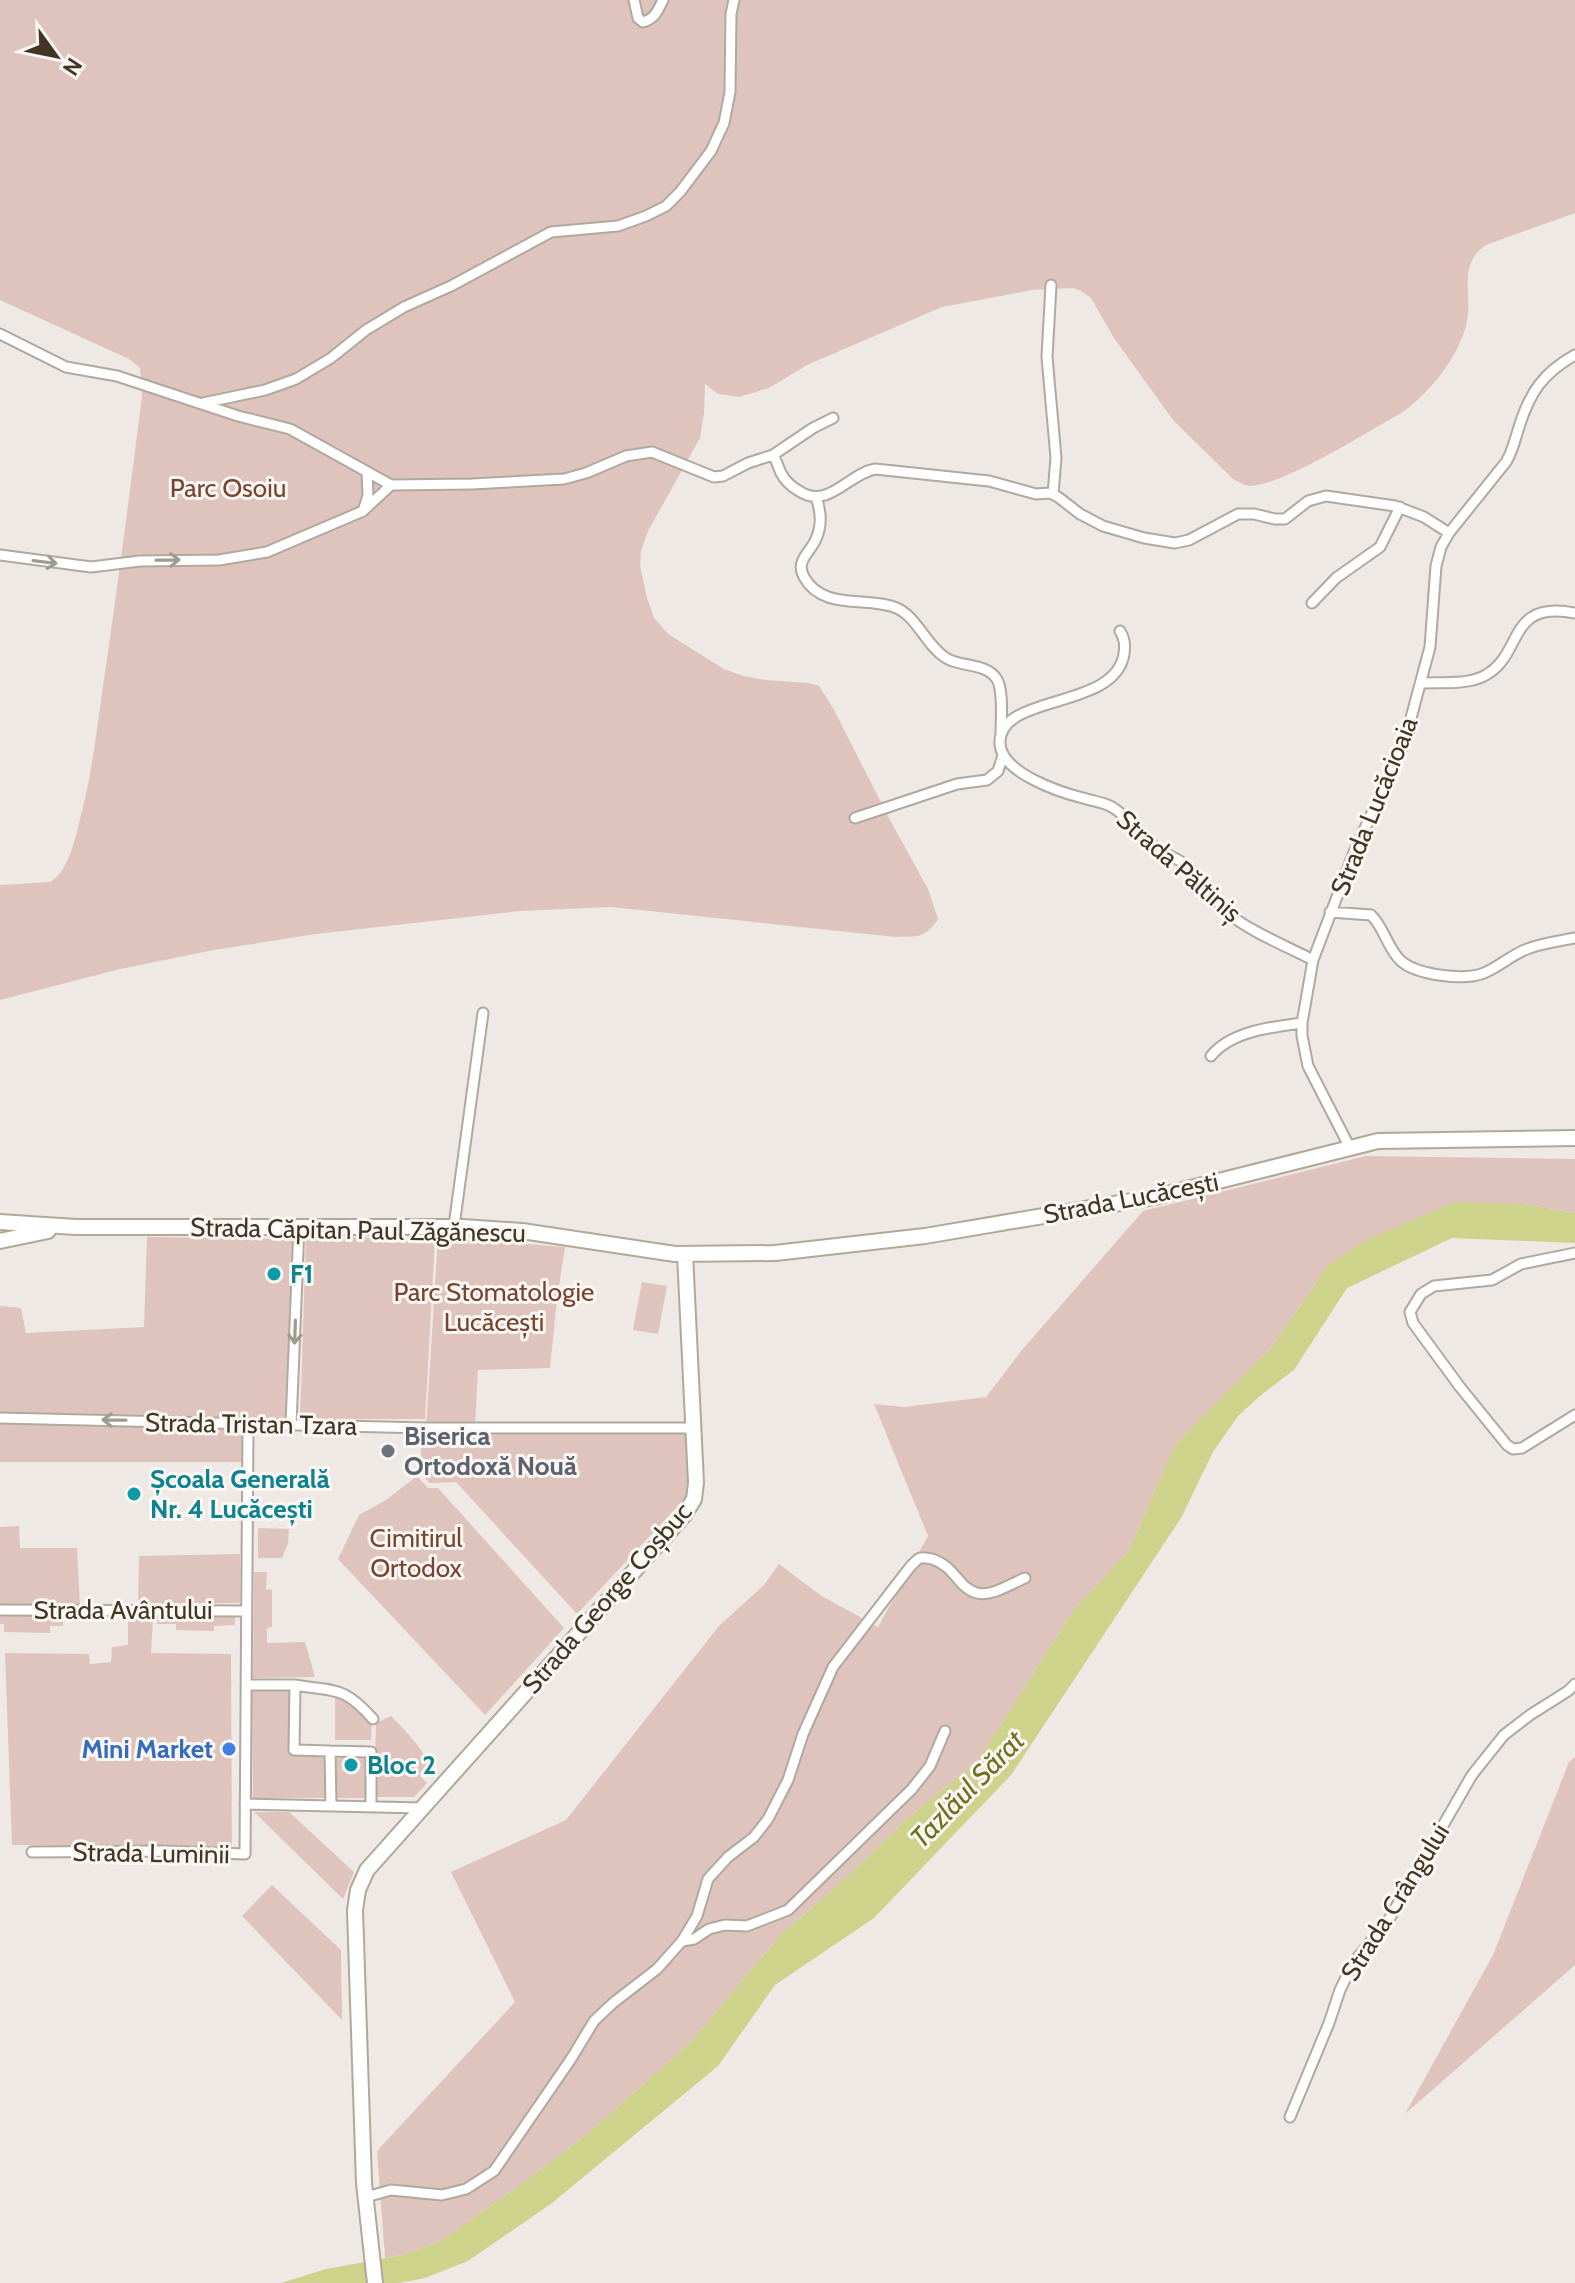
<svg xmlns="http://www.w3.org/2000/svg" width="1575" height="2283" font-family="Cabin,sans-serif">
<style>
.green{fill:#dfc4bd}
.water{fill:#ced38c}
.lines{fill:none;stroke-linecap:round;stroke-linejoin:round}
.street-casing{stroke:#afa99f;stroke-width:13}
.secondary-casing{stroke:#b2a899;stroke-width:18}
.street{stroke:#fff;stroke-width:9}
.secondary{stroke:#fff;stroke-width:14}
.oneway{stroke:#a09a91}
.culture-dot{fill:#0f9aa8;stroke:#faf7f5;stroke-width:3}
.worship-dot{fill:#6b7280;stroke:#faf7f5;stroke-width:3}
.shop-dot{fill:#3f7fe0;stroke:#faf7f5;stroke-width:3}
.labels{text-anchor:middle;stroke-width:6;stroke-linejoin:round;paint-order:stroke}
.park-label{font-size:26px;fill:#78442d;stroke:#faf7f5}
.street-label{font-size:26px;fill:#403623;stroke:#faf7f5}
.culture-label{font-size:26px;font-weight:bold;fill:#0d838f;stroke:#faf7f5;text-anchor:start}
.worship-label{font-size:26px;font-weight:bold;fill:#5b616d;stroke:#faf7f5;text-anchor:start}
.shop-label{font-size:26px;font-weight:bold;fill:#366cbe;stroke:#faf7f5;text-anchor:end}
.water-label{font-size:28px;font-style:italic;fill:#6b721b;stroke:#faf7f5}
</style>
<rect width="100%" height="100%" fill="#eee9e4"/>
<path class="green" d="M0,0H1575V213L1486,245C1456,265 1474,296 1466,326C1457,359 1430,392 1403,412C1372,429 1282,486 1250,486C1243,485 1239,482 1233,479L1173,420L1114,338L1091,298L1081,291L1073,288L1032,290L942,307L807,365L769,388L739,397L718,394L705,384L704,413L700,438L648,531L641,551L640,565L647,598L654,618L668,634L724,669L743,676L766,680L808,683L819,686L833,708L890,820L928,889L938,919C925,939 917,936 896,937L611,907L520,911L316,934L214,950L120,969L0,1000V885L50,882C67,873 75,841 79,823C92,776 97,727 104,679C118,585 130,490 142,396L140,368L129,359L0,300Z
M1366,1156L1575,1159V1213L1524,1204L1327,1266L1273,1346L1175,1445L1128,1552L1075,1608L978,1760L908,1818L833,1890L782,1933L689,2044L585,2136L516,2188L441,2241L403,2255L385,2258L377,2151L515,2002L451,1872L566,1820L719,1626L764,1585L779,1564L820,1595L878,1627L928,1536L874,1404L904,1407L986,1397L1022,1350L1143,1211Z
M306,1236L435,1239L425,1419H300Z
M147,1237L292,1239L288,1419L0,1414V1306L21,1308L26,1333L144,1327Z
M438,1237L565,1247L557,1299L550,1368L478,1370L475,1427L426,1428Z
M642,1282L667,1286L658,1334L633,1330Z
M0,1422L243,1426L244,1462H0Z
M421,1429H687L691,1492L577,1614L456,1482L430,1483L421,1474Z
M417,1476L428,1488H438L564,1628L485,1715L338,1559L359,1515L386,1500Z
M19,1526L20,1548H77L80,1606H0V1527Z
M258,1528L289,1529L288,1543L282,1558H258Z
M240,1554V1603L138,1604L139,1556Z
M254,1572H267L266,1589L272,1590V1627L267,1628V1643L305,1642L315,1677L253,1678Z
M0,1613L63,1614V1626H50V1633L4,1632V1624H0Z
M158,1614H235V1625L214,1626V1631L176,1630V1624H157Z
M128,1619H153L151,1653L231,1654L232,1847L12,1845L5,1653L89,1654L90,1664L111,1662L112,1647L128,1645Z
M252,1688L292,1689V1752L326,1753L325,1798H253Z
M335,1699H349L372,1719L371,1740H335Z
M391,1716C399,1724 429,1754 427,1765C427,1767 422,1774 420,1776L427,1783L414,1797H374L376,1723Z
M335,1754H369L368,1798H335Z
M1575,1757V1965L1405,2114L1493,1955L1569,1762Z
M254,1812H289L354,1872L343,1899Z
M272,1885L341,1950L342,2020L242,1916Z"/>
<path class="water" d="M1454,1202L1524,1204L1575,1213V1243L1452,1238L1347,1288L1294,1370L1261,1395L1238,1416L1213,1452L1181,1518L1011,1775L874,1918L775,1985L718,2066L552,2203L468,2261L425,2278L399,2283H281L326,2269L403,2255L441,2241L516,2188L585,2136L689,2044L782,1933L833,1890L908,1818L978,1760L1075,1608L1128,1552L1175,1445L1273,1346L1327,1266L1366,1240Z"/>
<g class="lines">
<g class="street-casing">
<path id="street" d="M634,0L638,18L643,22C655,19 658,10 663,0
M1051,285L1047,357L1056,458L1053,494
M0,334L66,367L117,376L238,416L290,429L391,485L472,484L564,479L586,473L626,456L652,452L714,477L723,476L748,463L773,455L813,428L833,418
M203,403L265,390L296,379L331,358L366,330L404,307L451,286L551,232L618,226L646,216L666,206L680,192L711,151L724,123L730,92L731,14L734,0
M773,455C777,461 778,467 781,473C785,481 792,487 799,491C828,510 848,474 875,469L989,481L1036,494L1050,493L1058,497L1080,514L1103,526L1144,538L1175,543L1189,540L1238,514H1254L1275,519H1285L1308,501L1326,496L1395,506L1424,517L1449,533
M816,497C821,511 822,526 816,539C810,553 795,561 804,577C822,610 865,597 894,607C917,615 925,645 946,658C960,667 986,663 996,678C1004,688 1001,720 1001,733
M363,511L368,496L367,472
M0,555L91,567L140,561L219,560L267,552L363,511L391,485
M1312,603L1336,578L1380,547L1400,507
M1120,631C1125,639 1125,645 1124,654C1115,711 997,693 1000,744C1002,773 1059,792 1083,798C1092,801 1103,802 1112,807C1130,818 1141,835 1156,848C1164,854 1175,857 1183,863C1201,876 1212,897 1228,913C1247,930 1290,948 1313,960
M1421,683C1441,682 1466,685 1484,676C1525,655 1505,600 1575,613
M855,818L957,784L987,780L998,771L1003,755
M1330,912L1371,915C1384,927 1387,948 1401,961C1417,975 1464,981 1484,973C1499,967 1511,955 1527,949C1542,943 1559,941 1575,938
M1211,1056C1231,1031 1272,1027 1302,1023
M1350,1148L1308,1066L1302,1036V1023L1313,960L1354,852L1404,744L1430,647L1436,566L1441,547L1449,533L1506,462C1513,451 1515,439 1519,427C1530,392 1543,373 1575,355
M454,1226L483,1013
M1575,1253L1521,1264L1492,1280L1434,1286L1421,1294L1410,1312L1413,1323L1460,1387L1507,1445L1513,1449L1522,1448L1575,1415
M0,1418L426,1428H693
M291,1425L299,1226
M0,1610L246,1611
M246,1685H295L294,1750L330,1751
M295,1685C335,1692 343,1685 373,1719
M245,1804L422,1808
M331,1806L330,1751L371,1752V1807
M32,1852L160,1851L245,1854L248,1424
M682,1941L697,1916L708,1879L728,1857L754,1837L768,1819L788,1780L803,1734L833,1667L910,1567C913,1564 916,1560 920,1558C924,1557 929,1559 932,1559C955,1566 959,1589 977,1593C992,1597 1012,1583 1025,1578
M1290,2117L1329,2023L1340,1990L1353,1963L1388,1921L1472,1775L1504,1735L1530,1715L1568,1691L1575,1684
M366,2197L391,2190L442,2195L466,2189L494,2171L571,2059L594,2021L613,2003L657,1969L682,1941L694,1939L709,1929L725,1925L747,1926L788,1910L912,1789L930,1766L945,1731"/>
</g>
<g class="secondary-casing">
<path id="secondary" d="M0,1222L76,1227H463L522,1231L675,1254L775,1253L925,1236L1155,1197L1378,1141L1575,1138
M0,1241L48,1231
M375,2283L364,2183L355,1910L358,1890L367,1870L685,1514L694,1499L696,1483L685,1254"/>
</g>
<use href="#street" class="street"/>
<use href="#secondary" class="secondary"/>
</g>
<defs><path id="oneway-shaft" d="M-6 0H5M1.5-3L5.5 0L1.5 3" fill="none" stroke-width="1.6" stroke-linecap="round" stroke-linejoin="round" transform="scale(2)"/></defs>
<g class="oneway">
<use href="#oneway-shaft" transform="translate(168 560) rotate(-1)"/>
<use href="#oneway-shaft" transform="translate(45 562) rotate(7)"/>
<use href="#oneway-shaft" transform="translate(295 1332) rotate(92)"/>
<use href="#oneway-shaft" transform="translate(114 1420) rotate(-179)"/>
</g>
<g class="culture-dot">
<circle cx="274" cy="1274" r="8"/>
<circle cx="134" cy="1494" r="8"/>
<circle cx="351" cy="1765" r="8"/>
</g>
<circle class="worship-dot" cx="388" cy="1451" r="8"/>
<circle class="shop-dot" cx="229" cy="1749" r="8"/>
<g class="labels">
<g class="park-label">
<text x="228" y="497">Parc Osoiu</text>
<text x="494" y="1301">Parc Stomatologie<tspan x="494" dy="30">Lucăcești</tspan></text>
<text x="416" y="1547">Cimitirul<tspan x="416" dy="30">Ortodox</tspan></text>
</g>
<g class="street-label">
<text transform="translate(1374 806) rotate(-68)" y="9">Strada Lucăcioaia</text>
<text transform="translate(1179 866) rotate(41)" y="9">Strada Păltiniș</text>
<text transform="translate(1131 1198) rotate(-11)" y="9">Strada Lucăcești</text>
<text transform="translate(358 1230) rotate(1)" y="9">Strada Căpitan Paul Zăgănescu</text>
<text transform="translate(251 1424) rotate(1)" y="9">Strada Tristan Tzara</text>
<text transform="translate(607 1598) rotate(-49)" y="9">Strada George Coșbuc</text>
<text x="123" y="1619">Strada Avântului</text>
<text transform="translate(151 1853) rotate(1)" y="9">Strada Luminii</text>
<text transform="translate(1395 1902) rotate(-58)" y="9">Strada Crângului</text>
</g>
<g class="culture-label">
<text x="290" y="1283">F1</text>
<text x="150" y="1488">Școala Generală<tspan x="150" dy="30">Nr. 4 Lucăcești</tspan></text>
<text x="367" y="1774">Bloc 2</text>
</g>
<g class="worship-label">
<text x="404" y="1445">Biserica<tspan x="404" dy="30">Ortodoxă Nouă</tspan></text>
</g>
<g class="shop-label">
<text x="213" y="1758">Mini Market</text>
</g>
<g class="water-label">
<text transform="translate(967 1789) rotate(-46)" y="10">Tazlăul Sărat</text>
</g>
</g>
<g transform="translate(56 56) rotate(123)" stroke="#faf7f5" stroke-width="6" paint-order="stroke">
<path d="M0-6L14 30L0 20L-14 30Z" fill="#403623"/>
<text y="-12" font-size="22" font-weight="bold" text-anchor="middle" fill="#403623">N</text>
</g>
</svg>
